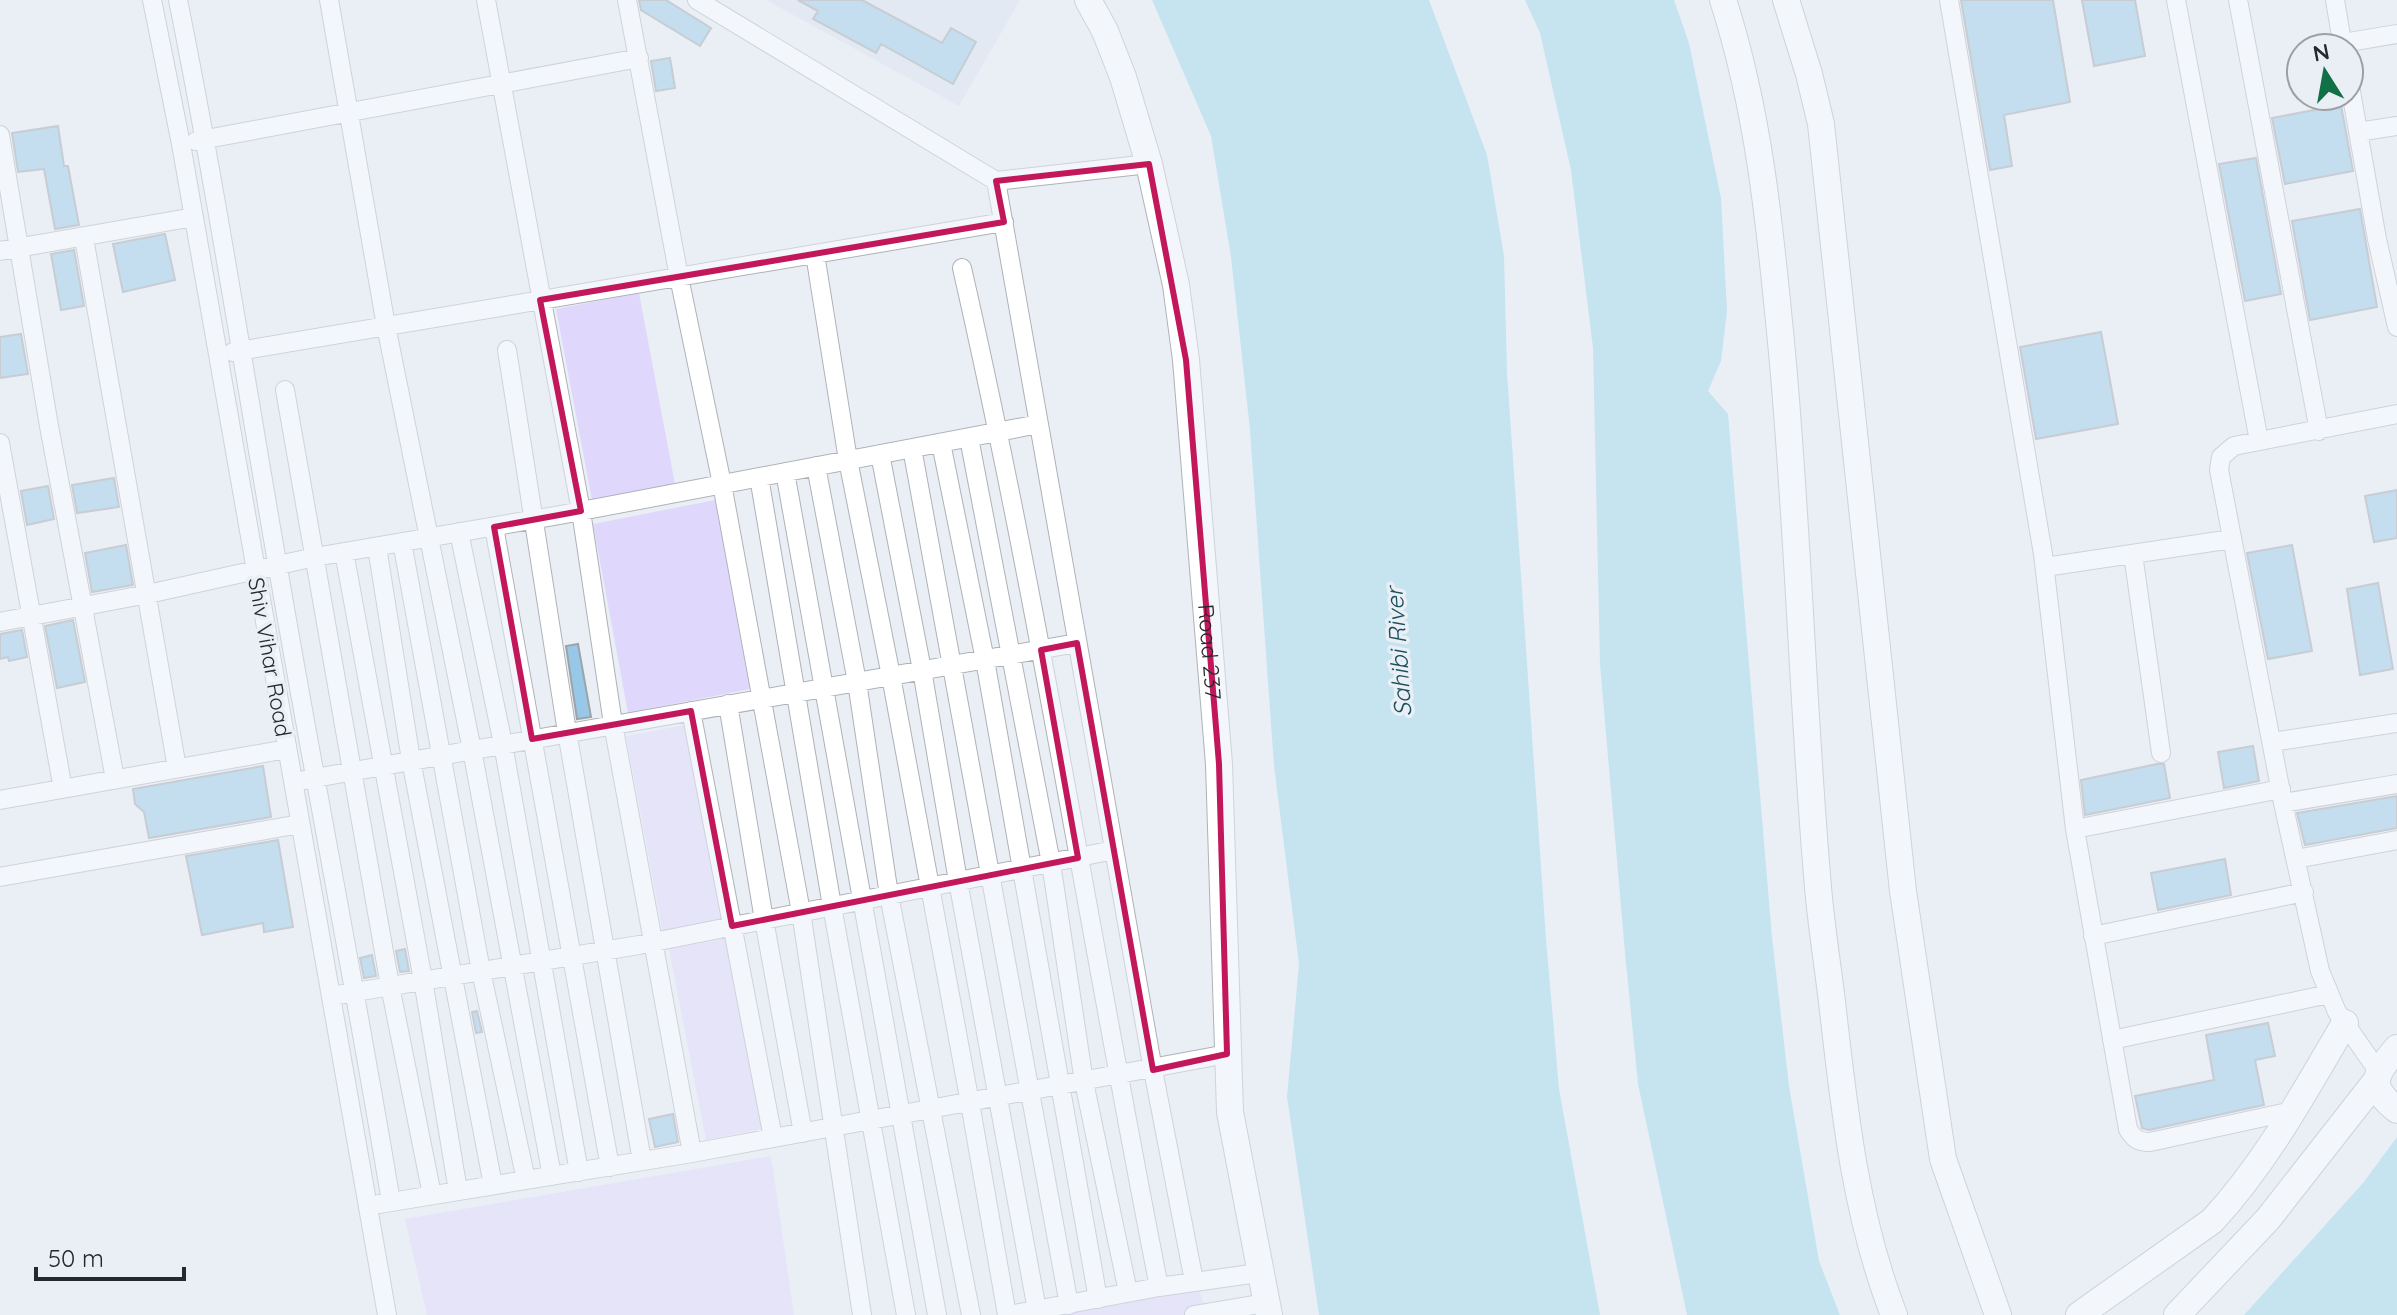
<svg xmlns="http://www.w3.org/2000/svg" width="2397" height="1315" font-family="Quicksand,sans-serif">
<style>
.built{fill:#dae3f0}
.green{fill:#e0d8fc}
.water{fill:#99d8e9}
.building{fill:#97c8e7;stroke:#9da4a8;stroke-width:2}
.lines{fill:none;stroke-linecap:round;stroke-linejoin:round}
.street-casing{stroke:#aeb2b8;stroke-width:20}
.secondary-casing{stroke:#aeb2b8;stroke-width:28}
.street{stroke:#fff;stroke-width:18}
.secondary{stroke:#fff;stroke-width:26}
.marked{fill:none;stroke:#c2185b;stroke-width:6;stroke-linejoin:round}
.labels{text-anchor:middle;stroke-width:7;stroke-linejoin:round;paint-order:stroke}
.street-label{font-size:22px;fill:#26282b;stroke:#eaeff5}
.water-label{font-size:24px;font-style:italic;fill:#194e5b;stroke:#eaeff5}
</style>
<rect width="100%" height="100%" fill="#eaeff5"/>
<path class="built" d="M766,0H1020L959,106Z"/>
<path class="green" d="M639,293L675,484L592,500L556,309Z
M715,500L750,689L628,713L593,524Z
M685,725L722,922L663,933L626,736Z
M729,938L766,1128L706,1140L669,949Z
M771,1156L794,1315H427L405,1219Z
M1199,1289L1207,1315H1062Z"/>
<path class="water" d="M1152,0H1429L1487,155L1504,256L1507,372L1546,939L1559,1089L1600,1315H1319L1287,1097L1299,964L1274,766L1250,430L1231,257L1211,136Z
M1525,0H1674L1689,43L1721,198L1727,311L1721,361L1708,391L1728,414L1772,937L1789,1086L1819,1261L1840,1315H1687L1638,1084L1625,953L1600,664L1593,348L1571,170L1540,33Z
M2397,1137V1315H2244L2363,1183Z"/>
<path class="building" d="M639,0H666L711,28L700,46L641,10Z
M798,0H862L942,43L951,28L976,42L953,84L881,44L876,53L813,19L818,11Z
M1961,0H2053L2070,102L2004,115L2012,166L1990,170Z
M2082,0H2135L2145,56L2094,66Z
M670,58L675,88L656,91L651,61Z
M2341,105L2353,171L2285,184L2272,118Z
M58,126L64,166H68L79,225L55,229L44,169L18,172L12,133Z
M2256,158L2281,294L2245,301L2219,164Z
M2360,209L2377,307L2310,320L2292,221Z
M165,234L175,280L123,292L113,244Z
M74,250L84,306L61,310L51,254Z
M2101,332L2118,424L2036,439L2020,347Z
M21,334L28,374L0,378V337Z
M114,478L119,507L77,513L72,485Z
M48,486L54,519L27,525L21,491Z
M2397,490V538L2374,542L2365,496Z
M126,545L133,585L92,592L85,553Z
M2292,545L2312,651L2268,659L2247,553Z
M2378,583L2393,669L2360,675L2347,589Z
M73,620L85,682L57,688L45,626Z
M22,630L27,657L9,661L8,657L0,659V634Z
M578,644L591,717L577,719L566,646Z
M2253,746L2259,781L2224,788L2218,752Z
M2157,764H2164L2170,798L2085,815L2081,780Z
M263,766L271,817L149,838L144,812L135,804L133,789Z
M2397,796V828L2305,845L2297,813Z
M278,840L293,927L264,932L263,923L202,935L186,856Z
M2225,859L2231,895L2158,910L2151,873Z
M405,949L409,971L400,972L396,951Z
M372,955L376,976L364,978L360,958Z
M477,1011L482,1032L476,1033L472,1012Z
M2268,1023L2275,1056L2255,1060L2264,1105L2149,1130L2142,1128L2135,1096L2214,1080L2206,1035Z
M673,1114L678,1142L655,1147L649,1119Z"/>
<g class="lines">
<g class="street-casing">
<path id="street" d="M152,0L181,144L387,1315
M178,0C216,189 245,378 278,568C314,779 356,990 391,1202
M329,0L386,326L472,750L552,1176
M486,0L581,511L613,724L692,1153
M627,0L679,277L722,484L801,912L862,1315
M697,0L996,181L1149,164
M1949,0L2043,554L2075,829L2128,1129C2134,1139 2138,1142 2150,1142L2292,1111
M2176,0L2259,441
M2238,0L2319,431
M2335,0L2343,48
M2343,43L2397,34
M2349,80L2377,239L2397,327
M2358,132L2397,126
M0,135L49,426L115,779
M196,141L639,58
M996,181L1153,1070L1194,1281
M84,238L177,768
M0,251L194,217
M815,254L848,460L891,676L970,1103L1007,1315
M962,268C1039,605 1092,948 1159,1287
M507,350L567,732L642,1161
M233,352L1004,222
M285,390L390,986L432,1195
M969,438L1051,863L1084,1082L1128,1292
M0,443L63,789
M941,443L985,660L1098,1299
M912,448L1069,1305
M880,454L922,670L958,881L1037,1310
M816,466L857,682L889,895L971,1315
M785,472L937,1315
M759,477L832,906L906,1315
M494,527L610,1167
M459,532L503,744L579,1172
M402,542L481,971L526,1180
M377,547L411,760L493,1185
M344,552L423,980L458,1191
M2133,554L2161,753
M2045,567L2232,539
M0,622L148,594L315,557L560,515L1039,424
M728,704L764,920L803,1133
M691,711L773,1138
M2272,742L2397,723
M304,780L1077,643
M0,800L287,749
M2283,803L2397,784
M2075,829L2281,789
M2296,859L2397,840
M0,877L300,824
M2093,936L2304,892
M331,996L639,945L1114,850
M2112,1040L2329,994
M2378,1071L2337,1012L2320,971L2283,803L2219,470L2221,457L2234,446L2397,414
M379,1204L692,1153L1227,1054
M1009,1315L1159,1287L1258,1273
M1194,1315L1265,1303"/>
</g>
<g class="secondary-casing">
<g id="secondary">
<path id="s1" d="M1088,0L1105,31L1123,77L1149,164L1176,285L1186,360L1219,764L1230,1112L1269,1315"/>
<path d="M1723,0C1759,111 1770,227 1781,342C1798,519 1802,698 1817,875C1820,918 1827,960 1832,1002C1844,1108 1855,1215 1894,1315"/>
<path d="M1786,0L1809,74L1821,124L1903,891L1943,1159L1998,1315"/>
<path d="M2397,1048C2375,1074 2366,1085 2397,1110"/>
<path d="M2079,1315L2212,1221C2266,1163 2305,1091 2345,1023"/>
<path d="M2177,1315L2268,1219L2376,1081"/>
</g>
</g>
<use href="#street" class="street"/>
<use href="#secondary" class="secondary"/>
</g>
<path d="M0 0H2397V1315H0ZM1149,164L1186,360L1219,764L1227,1054L1153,1070L1077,643L1041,650L1078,858L732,926L691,711L532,739L494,527L581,511L540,300L1004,222L996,181Z" fill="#eaeff5" fill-opacity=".55" fill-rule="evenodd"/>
<path class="marked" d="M1149,164L1186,360L1219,764L1227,1054L1153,1070L1077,643L1041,650L1078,858L732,926L691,711L532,739L494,527L581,511L540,300L1004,222L996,181Z"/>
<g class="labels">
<g class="street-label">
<text dy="8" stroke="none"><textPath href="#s1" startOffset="668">Road 237</textPath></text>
<text transform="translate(270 657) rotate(80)" y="8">Shiv Vihar Road</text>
</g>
<g class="water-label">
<text transform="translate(1399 652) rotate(-94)" y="8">Sahibi River</text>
</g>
</g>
<g transform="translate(2325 72) rotate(349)"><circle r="38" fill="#eaeff5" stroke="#9c9fa4" stroke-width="2"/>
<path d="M0-6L14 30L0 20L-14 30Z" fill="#117045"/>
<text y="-12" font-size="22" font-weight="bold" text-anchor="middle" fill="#26282b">N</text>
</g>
<path d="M36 1267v12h148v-12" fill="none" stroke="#26282b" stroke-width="4"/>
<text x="48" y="1267" font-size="24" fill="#26282b" stroke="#eaeff5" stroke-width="6" paint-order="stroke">50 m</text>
</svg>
